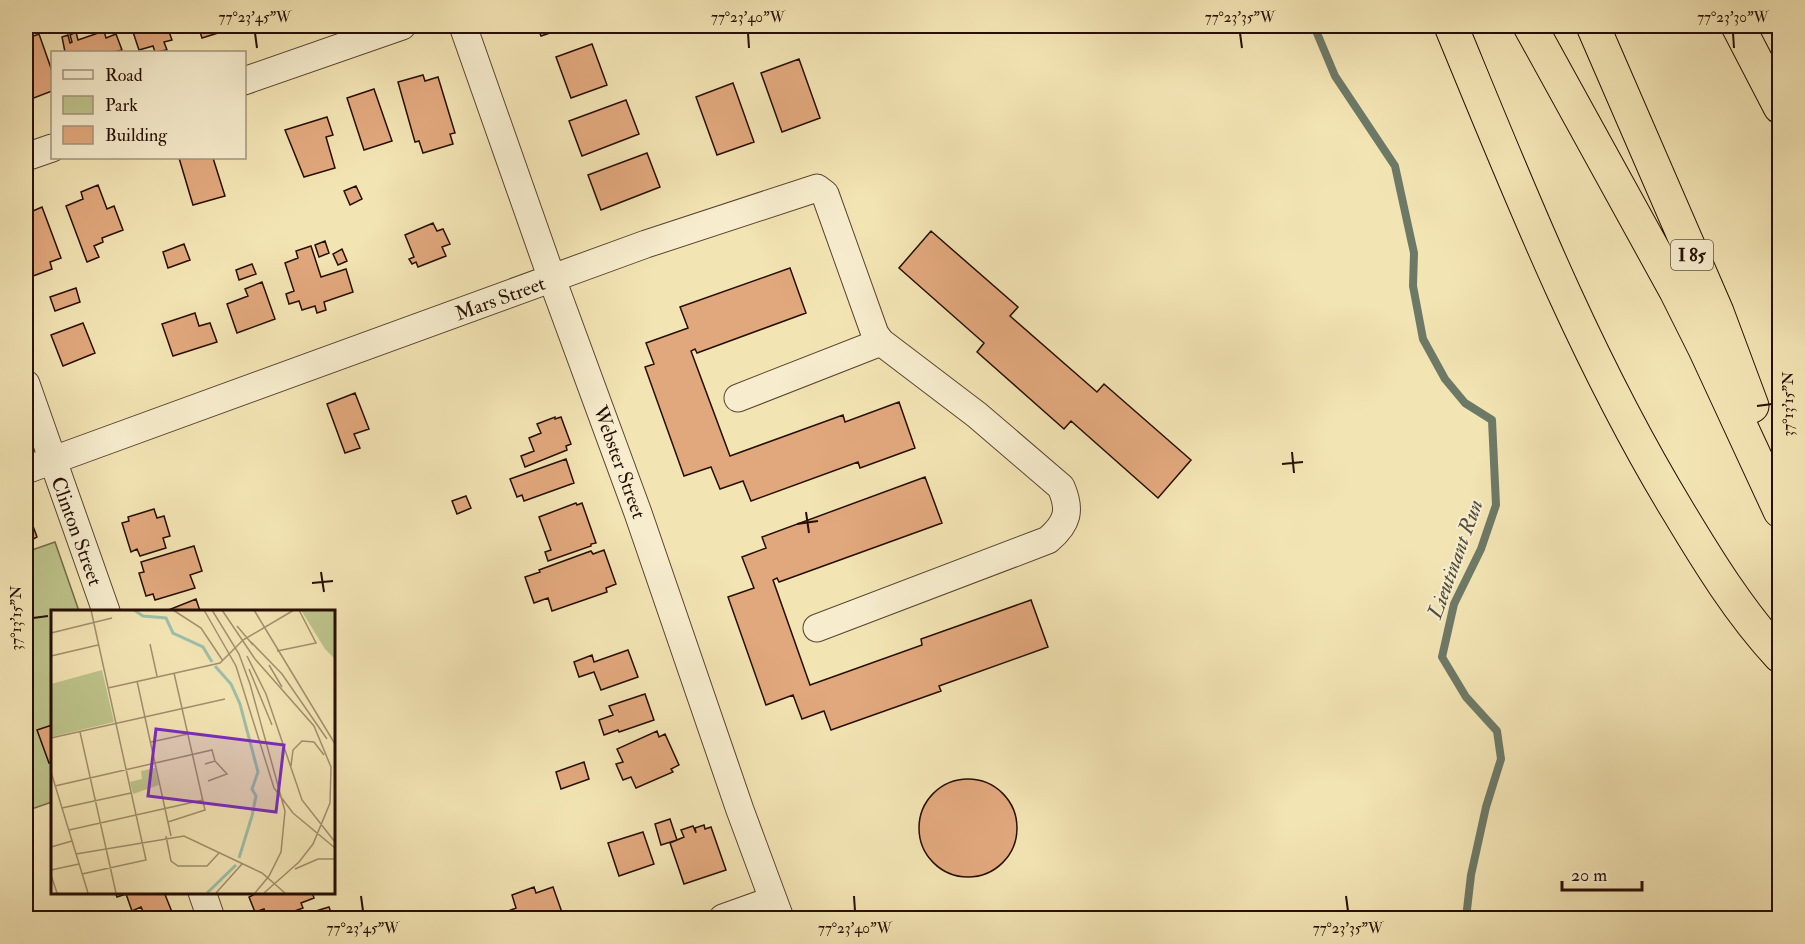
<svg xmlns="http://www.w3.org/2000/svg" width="1805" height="944" font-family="'IM FELL Double Pica',serif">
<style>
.green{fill:#bdc48b;stroke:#726a47;stroke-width:1.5}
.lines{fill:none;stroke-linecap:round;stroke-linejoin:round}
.stream{stroke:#6d7967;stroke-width:8}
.building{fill:#e2a87d;stroke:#260f03;stroke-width:1.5}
.minor-casing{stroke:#59442f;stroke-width:29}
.motorway-casing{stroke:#260f03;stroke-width:35}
.minor{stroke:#f7edce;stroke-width:27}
.motorway{stroke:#f3e4b4;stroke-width:33}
.ticks{fill:none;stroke:#260f03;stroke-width:2}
.labels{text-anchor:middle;stroke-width:4.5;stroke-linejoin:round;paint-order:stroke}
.shield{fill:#f7edce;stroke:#655240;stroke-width:1.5}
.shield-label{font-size:18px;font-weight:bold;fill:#260f03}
.street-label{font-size:20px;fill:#260f03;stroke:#f7edce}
.water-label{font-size:21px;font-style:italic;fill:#4f4d3d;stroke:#f7edce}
.inset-river{fill:none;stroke:#9cbfa9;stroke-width:3}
.inset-road{fill:none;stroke:#a18f6d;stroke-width:1.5}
.view{fill:#7b2cbf;fill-opacity:0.15;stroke:#7b2cbf;stroke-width:3}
.inset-edge{fill:none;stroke:#260f03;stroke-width:3}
.neatline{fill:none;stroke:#260f03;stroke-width:2}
.ticks-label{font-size:15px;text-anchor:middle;fill:#260f03}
</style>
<rect width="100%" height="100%" fill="#f3e4b4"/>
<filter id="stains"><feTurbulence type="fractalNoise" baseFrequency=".00333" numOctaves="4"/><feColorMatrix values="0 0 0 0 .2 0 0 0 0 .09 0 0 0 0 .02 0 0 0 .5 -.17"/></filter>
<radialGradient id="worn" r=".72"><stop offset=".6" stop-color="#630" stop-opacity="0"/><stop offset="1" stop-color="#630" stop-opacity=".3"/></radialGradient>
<path class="green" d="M55,542L79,611H52V802L26,811V552Z"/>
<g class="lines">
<path class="stream" d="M1314,26L1335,76L1395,166L1414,253L1413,286L1423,339L1445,379L1465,403L1492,420L1496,505L1481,549L1454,604L1442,657L1466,697L1497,731L1501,759L1486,807L1471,875L1466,918"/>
</g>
<path class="building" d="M131,26H167L172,40L164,42L167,50L155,52L153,46L139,50Z
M186,26H215L218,33L202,38L199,29L189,33Z
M537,26H571L541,36Z
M104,31L106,38L116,34L122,50L114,52H65L62,37L68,35L70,43L72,42L70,35L76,32L78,40Z
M39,34L52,71V91L26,101V37V39Z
M592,44L607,85L571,98L556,57Z
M799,59L820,118L782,132L761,73Z
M423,75L425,81L438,77L455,133L450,134L453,144L423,153L419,141L415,142L398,82Z
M733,83L754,142L717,155L696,97Z
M374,89L392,141L364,150L347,98Z
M626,100L639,134L582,156L569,121Z
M327,117L333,135L326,137L335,168L304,177L285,130Z
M647,153L660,187L601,210L588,175Z
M179,158H213L225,196L193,205Z
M98,185L107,209L114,206L123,230L102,238L103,242L94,246L99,257L87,262L66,206L83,199L81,192Z
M356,186L362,199L350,205L344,191Z
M42,207L61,258L50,262L52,269L33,276L26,256V214Z
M433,223L437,231L443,229L450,244L442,247L446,256L418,267L416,262L412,264L409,259L414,257L405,235Z
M931,231L1018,307L1010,316L1097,392L1104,384L1191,460L1158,498L1071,421L1064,429L977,352L984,343L899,268Z
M325,241L329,253L319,257L315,245Z
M184,244L190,260L168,268L163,252Z
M311,246L321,277L346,269L353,292L324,302L326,310L317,313L315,306L302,310L299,301L289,304L286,294L294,291L285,263L298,258L296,251Z
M342,249L347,261L338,265L333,254Z
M252,264L256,274L239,280L236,270Z
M790,268L806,313L697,353L695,349L691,351L730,456L843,415L845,422L899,402L915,448L860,468L858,462L751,501L743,481L720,489L711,467L684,476L645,367L654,364L646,343L688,328L680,307Z
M262,282L275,319L237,333L227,304L248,296L245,289Z
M76,288L80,302L55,311L50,297Z
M195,313L199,326L210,323L217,342L173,356L162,324Z
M83,323L95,353L63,366L51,335Z
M355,393L369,429L354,434L360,448L345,453L327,404Z
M555,417V419L561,417L571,444L566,446L567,450L525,467L521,456L534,451L529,438L541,433L537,424Z
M566,459L574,483L524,501L522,495L517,497L510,479Z
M925,477L942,523L779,582L777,578L773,580L810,685L922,645L921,639L1031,600L1048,647L939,686L941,691L831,730L824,711L802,719L793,695L766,705L728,597L754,588L742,557L766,548L762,537Z
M466,496L471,508L457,514L452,501Z
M576,503L577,505L582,503L596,543L591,544V546L548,561L545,552L551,550L539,517Z
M26,507L37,537L26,543Z
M154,509L157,518L164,516L170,536L163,538L166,548L140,556L137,549L131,552L122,523L129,521L128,517Z
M194,546L202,571L190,575L195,588L155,600L153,594L146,596L139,573L144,572L141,562Z
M604,550L616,584L606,588L607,592L552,611L548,598L534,603L525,577L540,572L539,570L591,551L593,554Z
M196,599L200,611H166Z
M628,650L638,677L601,690L594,672L579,677L574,662L592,655L594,662Z
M645,694L654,720L619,732L618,730L604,735L599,720L613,715L609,706Z
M52,725V762L49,763L37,730Z
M657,731L659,737L665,734L679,765L671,769L673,772L636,788L631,777L623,780L616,764L623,762L617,749Z
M584,762L589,779L561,789L556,772Z
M919 828a49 49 0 1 1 98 0a49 49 0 1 1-98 0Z
M670,819L677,840L661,845L655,824Z
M704,825L705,829L711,827L726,870L684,884L670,843L684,837L681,830L693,826L696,833L695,828Z
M643,832L654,864L619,876L608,843Z
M534,887L536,893L553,887L564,918H511L508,911L516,908L512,895Z
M115,892H164L172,912L154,918H146L141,907L132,911L126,894L117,897Z
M259,892H312L314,898L301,903L303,908L275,918H267L264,909L255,912L249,897Z
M329,907L333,918H293Z"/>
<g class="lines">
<g class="minor-casing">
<path id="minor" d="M463,26L552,279L638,513L740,810L780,918
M244,81L402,26
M26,157L52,148
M26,384L106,611
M738,398L881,342L977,415L1061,487C1071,510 1068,523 1048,540L817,628
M26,470L646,244L817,188L825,194L875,334L881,342
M202,892L211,918
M723,918L773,900"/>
</g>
<g class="motorway-casing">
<path id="motorway" d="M1451,26C1519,191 1585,358 1678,511C1708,561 1740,613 1780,656
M1530,26L1676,291L1705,349L1780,511
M1593,26L1717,312L1752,406
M1738,26L1780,107"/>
</g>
<use href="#minor" class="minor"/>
<use href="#motorway" class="motorway"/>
</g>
<path class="ticks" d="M255,33L257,48M748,33L749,48M1240,33L1242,48M1733,33L1734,48M1757,406L1772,404M1292,452L1294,473M1282,464L1303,462M806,512L809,533M797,524L818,521M321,572L324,592M312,583L333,581M33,618L48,616M361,896L363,911M854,896L855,911M1346,896L1348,911"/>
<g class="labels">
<rect class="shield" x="1671" y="240" width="42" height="30" rx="4.5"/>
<g class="shield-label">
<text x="1692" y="261">I 85</text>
</g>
<g class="street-label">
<text transform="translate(500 298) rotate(-20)" y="7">Mars Street</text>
<text transform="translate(620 462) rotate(70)" y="7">Webster Street</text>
<text transform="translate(77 531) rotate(70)" y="7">Clinton Street</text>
</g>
<g class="water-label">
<text transform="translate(1455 559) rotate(-70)" y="7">Lieutinant Run</text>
</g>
</g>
<g transform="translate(51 610)">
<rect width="284" height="284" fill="#f3e4b4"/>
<path d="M250,0H283V48L274,39ZM51,60L63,112L0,127V74ZM104,158L108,175L82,184L79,172L91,169L90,161Z" fill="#bdc48b"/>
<path class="inset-river" d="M83,0L92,6L115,8L122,23L152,37L161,52M164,56L180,74L189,94L207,162L201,179L205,186L201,206L188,248M156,283L185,255"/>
<path class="inset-road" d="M122,0L150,18L172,51M153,0L185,56L223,178L242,203L284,238M161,0L188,44L199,74L234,201L230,242L218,266L204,283M171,0L204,49L263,116L280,157L279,193L262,234L248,252L213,283M203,0L284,134M186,16L202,35M0,23L61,8M200,32L231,64L276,129M99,34L106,66M226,41L265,33L248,0M0,46L47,35M196,46L215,84L251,190L284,232M218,55L231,77M198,59L221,115M86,71L120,226M57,78L169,53L192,30L243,0M29,122L65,283M0,128L174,89M100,132L137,124M154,154L164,151L176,164L157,171M240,156L242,140L251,131L263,132L273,145M0,162L37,283M4,176L161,140L164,151M11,198L80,183M117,212L154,200L123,63M18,220L152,190M115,226L120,251L127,256H156L168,243M0,237L21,231M25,244L133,226L211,263L234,283M244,259L267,249H284M0,260L28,254M31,264L95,250L40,0M0,265L6,283M165,283L191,254"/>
<path class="view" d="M105,119L233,135L225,202L97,186Z"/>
<rect width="284" height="284" class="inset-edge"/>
</g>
<rect width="1805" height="944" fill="none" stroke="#f3e4b4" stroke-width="66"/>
<rect x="51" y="51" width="195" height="108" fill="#f7edce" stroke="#a3947d" stroke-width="1.5"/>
<rect x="63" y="70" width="30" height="9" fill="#f7edce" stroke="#a3947d" stroke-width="1.5"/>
<text x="105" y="81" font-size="18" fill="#260f03">Road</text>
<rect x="63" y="96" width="30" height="18" fill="#bdc48b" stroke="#a3947d" stroke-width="1.5"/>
<text x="105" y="111" font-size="18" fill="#260f03">Park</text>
<rect x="63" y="126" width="30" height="18" fill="#e2a87d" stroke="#a3947d" stroke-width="1.5"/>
<text x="105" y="141" font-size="18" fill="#260f03">Building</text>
<path d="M1562 881v9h80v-9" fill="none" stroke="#260f03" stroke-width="3"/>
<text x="1571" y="881" font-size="18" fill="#260f03" stroke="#f7edce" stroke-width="4.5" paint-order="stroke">20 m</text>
<rect x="33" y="33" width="1739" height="878" class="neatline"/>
<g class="ticks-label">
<text x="255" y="22">77°23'45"W</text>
<text x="748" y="22">77°23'40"W</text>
<text x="1240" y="22">77°23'35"W</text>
<text x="1733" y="22">77°23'30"W</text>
<text transform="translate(1788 404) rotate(-90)" y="5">37°13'15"N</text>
<text transform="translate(16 618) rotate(-90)" y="5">37°13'15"N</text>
<text x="363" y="933">77°23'45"W</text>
<text x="855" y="933">77°23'40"W</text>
<text x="1348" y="933">77°23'35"W</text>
</g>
<rect width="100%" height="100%" filter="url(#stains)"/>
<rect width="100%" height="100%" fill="url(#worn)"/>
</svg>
